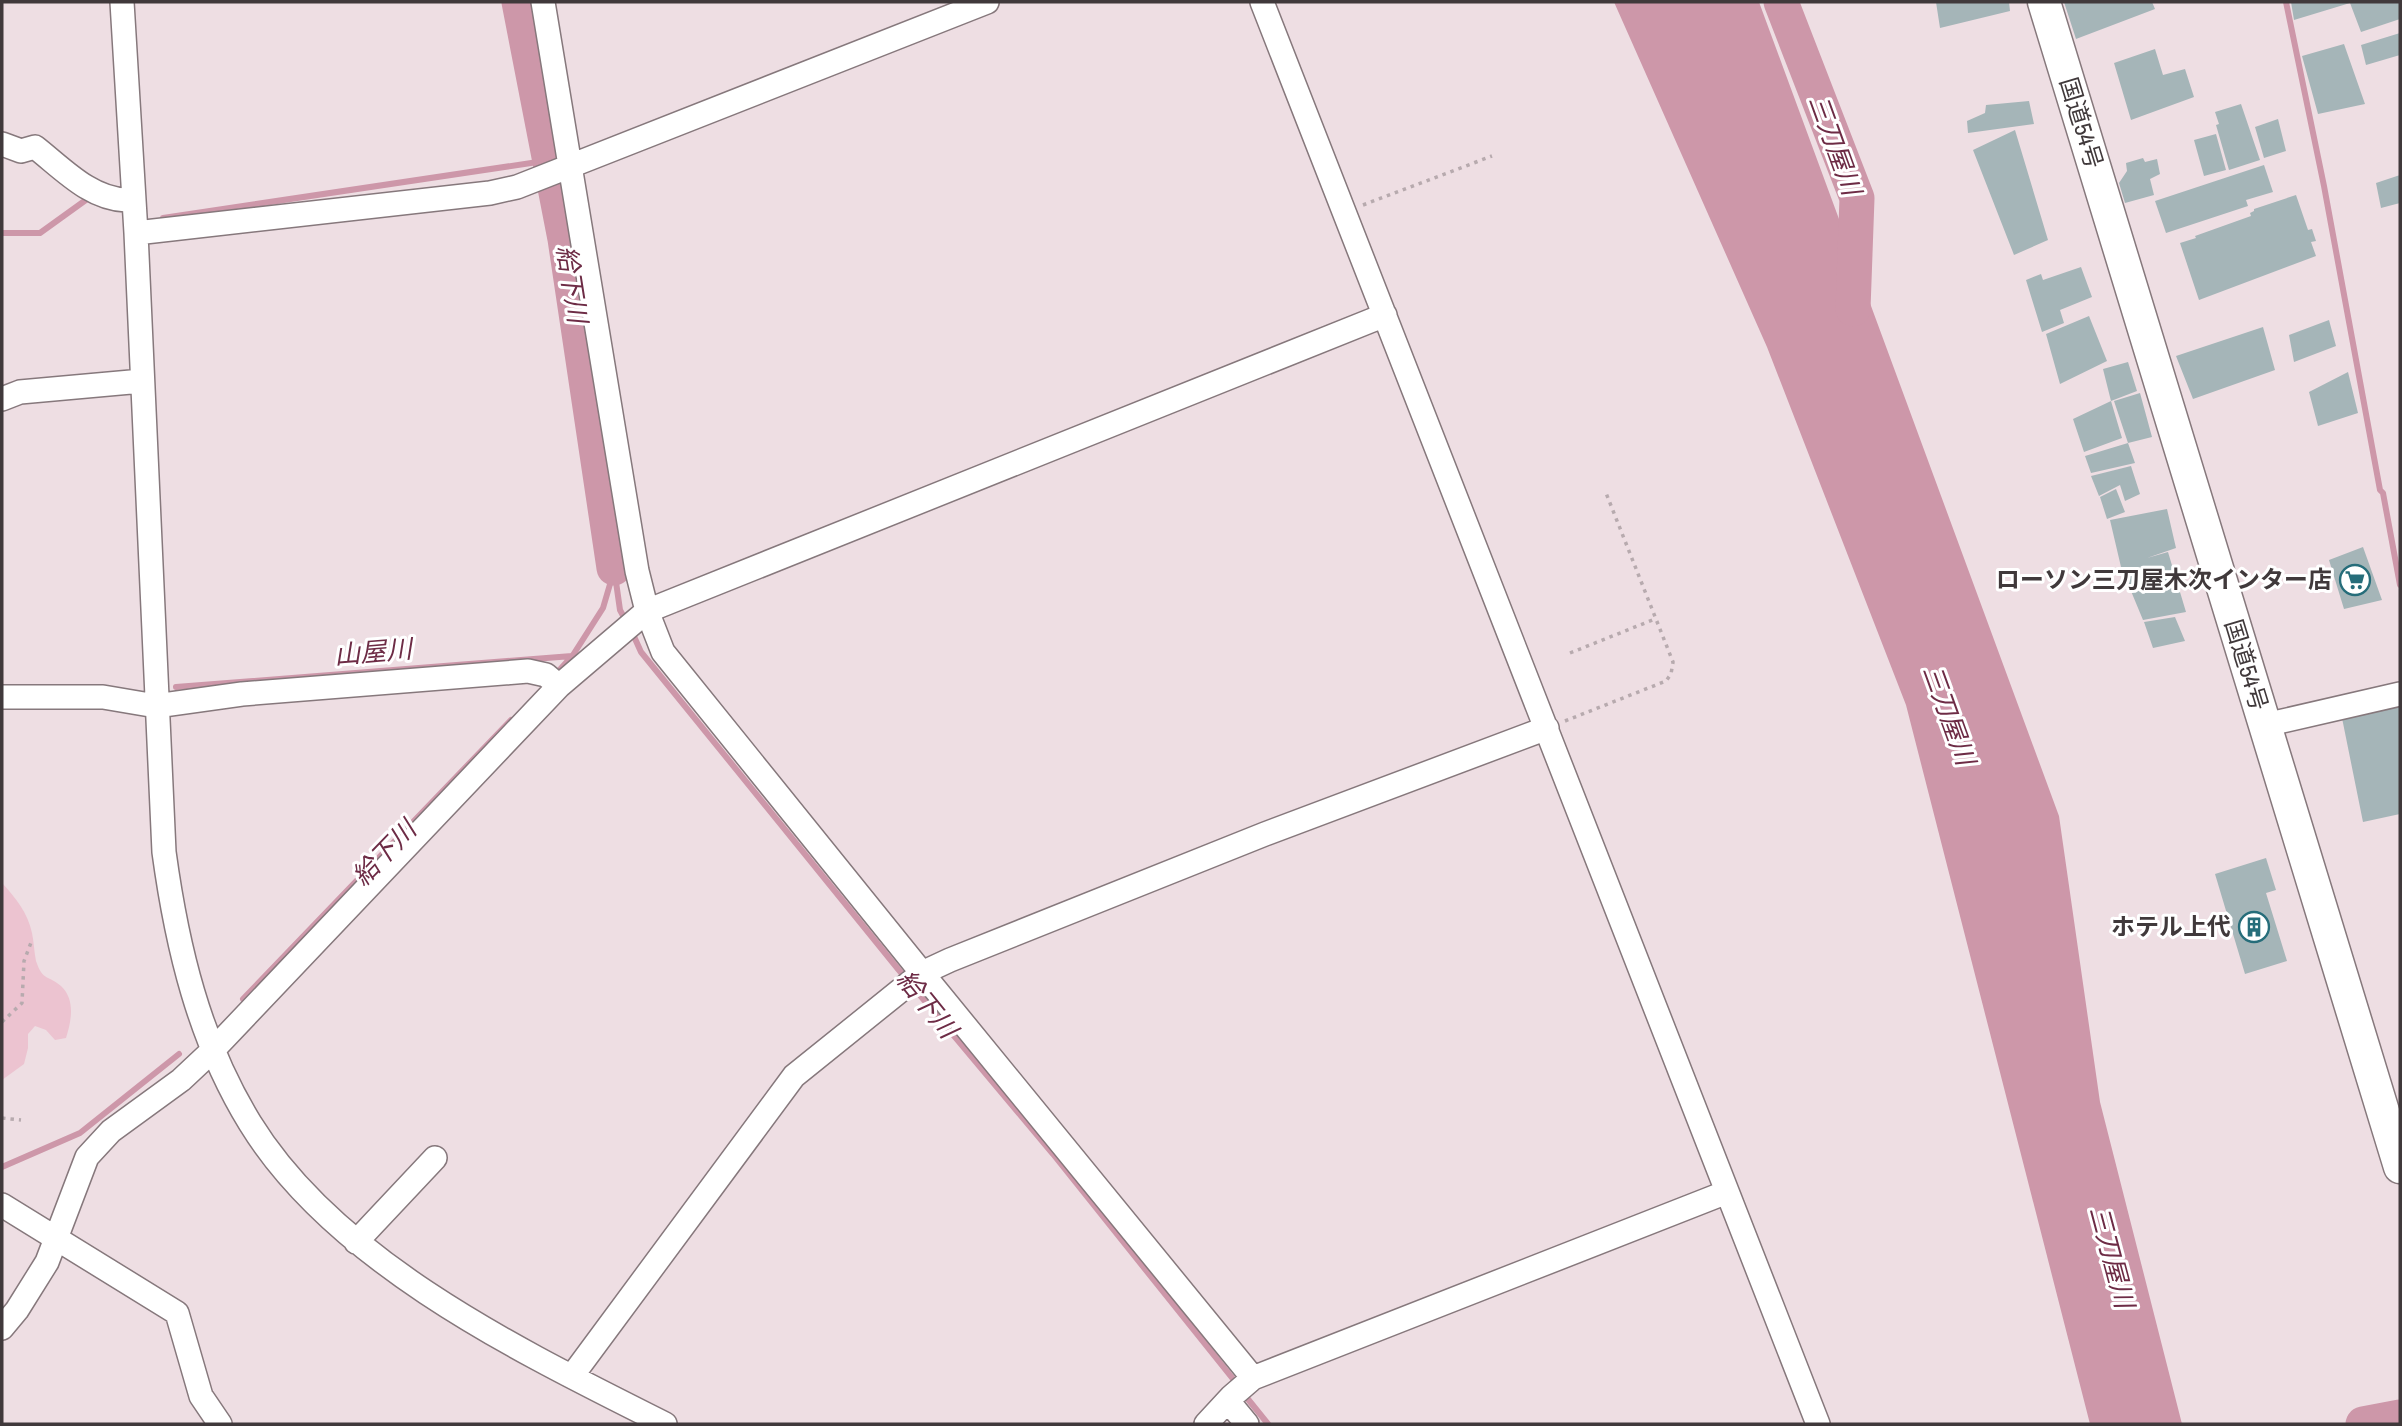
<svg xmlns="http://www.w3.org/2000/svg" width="2402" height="1426" font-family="'Archivo Narrow','Noto Sans JP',sans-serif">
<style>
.green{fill:#ecc3d0}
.water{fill:#cd97a9}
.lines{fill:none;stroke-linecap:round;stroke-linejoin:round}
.stream{stroke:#cd97a9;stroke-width:6}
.river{stroke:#cd97a9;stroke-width:35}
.building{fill:#a5b5b8}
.minor-casing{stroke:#86787c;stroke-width:26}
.highway-casing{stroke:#86787c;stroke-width:35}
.path{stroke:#b7aaae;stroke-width:3.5;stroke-dasharray:3.5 5;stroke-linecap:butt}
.minor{stroke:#fff;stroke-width:23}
.highway{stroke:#fff;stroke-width:32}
.labels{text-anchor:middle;stroke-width:6;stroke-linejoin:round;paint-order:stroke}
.street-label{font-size:24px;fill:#40393b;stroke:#fff}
.poi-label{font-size:24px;font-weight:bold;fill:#40393b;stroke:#fff;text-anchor:end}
.water-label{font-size:26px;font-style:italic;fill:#6d2b45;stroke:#fff}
</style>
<rect width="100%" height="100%" fill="#eedee3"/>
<path class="green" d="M2,883C15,897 28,913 32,933C34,942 34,952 36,961C43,982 49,975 61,986C76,1000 71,1022 66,1038L55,1040L46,1030L35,1026L28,1034V1048L24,1064L2,1080Z"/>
<path class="water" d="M1614,2H1759L2059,816L2100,1102L2182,1424H2090L1906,705L1767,347Z"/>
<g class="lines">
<path class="stream" d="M2286,2L2324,186L2380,490L2383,493L2400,585
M163,218L551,160
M2,233H40L90,197
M614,568L620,610L627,623
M632,632L641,652L898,969L1053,1154L1237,1384
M555,675L573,655L603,608L613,574
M176,687L572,656
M243,999L511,720
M2,1167L80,1133L179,1054
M1243,1393L1268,1424"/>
<path class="river" d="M519,2L565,239L614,568
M1781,2L1857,198L1853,309
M2363,1424L2400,1417"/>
</g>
<path class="building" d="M1936,2H2009L2010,11L1940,28Z
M2064,2H2152L2155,9L2076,39Z
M2291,2H2400V19L2361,32L2350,3L2294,20Z
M2400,33V55L2366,65L2361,45Z
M2344,44L2365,104L2318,114L2302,56Z
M2155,49L2163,75L2185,69L2194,97L2131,120L2114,63Z
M2029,101L2034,124L1968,133L1967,121L1985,113L1986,105Z
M2241,104L2260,160L2229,170L2216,125L2219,124L2215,112Z
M2278,119L2286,151L2264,158L2255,127Z
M2015,130L2048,240L2014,255L1973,150Z
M2216,134L2226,170L2204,176L2194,140Z
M2143,158L2145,162L2157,159L2160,174L2150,179L2154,195L2125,203L2119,183L2127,171L2126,163Z
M2264,165L2273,192L2246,200L2248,206L2166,233L2155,201Z
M2400,175V203L2381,208L2376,183Z
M2296,195L2308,230L2312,229L2316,241L2311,242L2316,256L2199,300L2180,243L2196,238L2195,236L2251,216L2250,213L2254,211V209Z
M2081,267L2092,297L2060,310L2064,323L2042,332L2026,280L2041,274L2043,280Z
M2089,316L2107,361L2060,384L2046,334Z
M2329,320L2336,346L2294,362L2289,335Z
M2263,327L2275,370L2193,399L2176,356Z
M2128,362L2137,391L2111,401L2122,438L2084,452L2073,419L2111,401L2103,369Z
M2348,372L2358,413L2318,426L2309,392Z
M2140,393L2152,437L2128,443L2114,401Z
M2128,443L2135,463L2091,473L2085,456Z
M2131,466L2140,494L2125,501L2120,485L2099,496L2091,476Z
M2116,489L2125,512L2107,519L2100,497Z
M2167,509L2176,548L2147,558L2168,552L2186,612L2143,620L2121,567L2110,520Z
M2363,547L2382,600L2344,609L2329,560Z
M2175,617L2185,641L2153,648L2144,622Z
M2400,706V814L2363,822L2342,718Z
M2266,858L2276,890L2266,893L2287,961L2245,974L2215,874Z"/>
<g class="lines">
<g class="minor-casing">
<path id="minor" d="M122,2L136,233L164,852C177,947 199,1040 250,1123C336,1263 522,1352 665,1424
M543,2L637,571L647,611L663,652L922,973L1253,1378
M1262,2L1818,1424
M2,144L21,151L35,147C62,168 90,199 126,200
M136,233L490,193L517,187L987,2
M2,399L20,392L142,381
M2,697H103L156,706L242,694L528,671L546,675L559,686
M2265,725L2400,694
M2,1205L177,1313L201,1396L220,1424
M356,1242L435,1158
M2,1328L17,1310L47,1262L87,1157L111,1131L181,1080L213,1050L559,686L647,611L1385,315
M572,1376L794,1076L922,973L950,960L1265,834L1547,728
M1228,1401L1247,1424
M1206,1424L1231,1397L1253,1378L1727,1192"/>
</g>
<g class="highway-casing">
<path id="highway" d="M2044,2L2400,1167"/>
</g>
<path class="path" d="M1363,205L1492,156
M1570,653L1655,619
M1565,721L1666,681L1671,674L1673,662L1606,493
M2,1022L22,1003L24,961L32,940
M2,1118L21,1120"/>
<use href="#minor" class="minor"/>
<use href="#highway" class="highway"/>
</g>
<defs>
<g id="supermarket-ring" transform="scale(1.575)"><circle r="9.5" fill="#fff" stroke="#266d7a" stroke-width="1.5"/><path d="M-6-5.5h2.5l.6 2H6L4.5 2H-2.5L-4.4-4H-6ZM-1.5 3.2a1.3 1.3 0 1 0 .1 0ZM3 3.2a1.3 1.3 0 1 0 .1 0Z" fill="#266d7a"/></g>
<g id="building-ring" transform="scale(1.575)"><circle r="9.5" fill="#fff" stroke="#266d7a" stroke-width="1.5"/><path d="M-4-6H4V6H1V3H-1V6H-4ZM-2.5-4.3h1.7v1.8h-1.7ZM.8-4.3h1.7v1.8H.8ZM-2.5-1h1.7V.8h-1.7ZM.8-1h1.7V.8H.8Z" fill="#266d7a"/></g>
</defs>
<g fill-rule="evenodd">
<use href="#supermarket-ring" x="2355" y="580"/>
<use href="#building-ring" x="2254" y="927"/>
</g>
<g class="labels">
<g class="street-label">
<text transform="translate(2081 123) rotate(73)" y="8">国道54号</text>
<text transform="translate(2246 665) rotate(73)" y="8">国道54号</text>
</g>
<g class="poi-label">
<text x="2332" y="588">ローソン三刀屋木次インター店</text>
<text x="2231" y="935">ホテル上代</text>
</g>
<g class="water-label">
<text transform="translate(1835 145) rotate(70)" y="9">三刀屋川</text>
<text transform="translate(572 284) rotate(81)" y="9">給下川</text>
<text transform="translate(373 652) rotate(-5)" y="9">山屋川</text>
<text transform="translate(1949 715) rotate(70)" y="9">三刀屋川</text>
<text transform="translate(384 853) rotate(-46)" y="9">給下川</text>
<text transform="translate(927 1004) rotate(51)" y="9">給下川</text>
<text transform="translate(2112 1257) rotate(75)" y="9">三刀屋川</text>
</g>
</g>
<rect width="2402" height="1426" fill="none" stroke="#40393b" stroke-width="7"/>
</svg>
